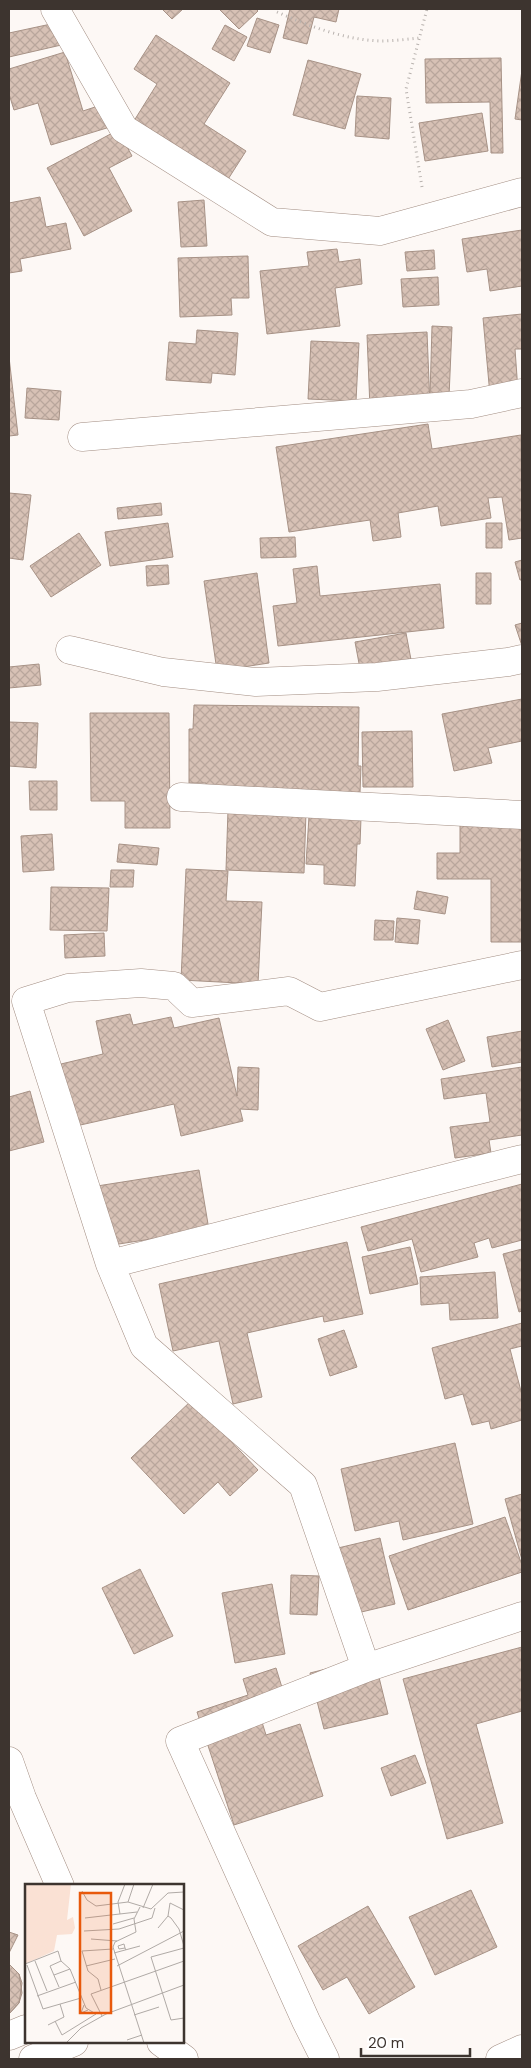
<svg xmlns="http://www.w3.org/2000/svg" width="531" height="2068" font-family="'DM Sans',sans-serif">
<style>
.building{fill:url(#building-cross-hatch);stroke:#a79286}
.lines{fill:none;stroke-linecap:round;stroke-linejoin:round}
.minor-casing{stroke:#a28d82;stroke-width:29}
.major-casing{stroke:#a28d82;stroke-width:29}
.path{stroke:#b8b2ae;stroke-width:3;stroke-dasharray:1 4;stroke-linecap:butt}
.minor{stroke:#fff;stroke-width:28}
.major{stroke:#fff;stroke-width:28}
.inset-road{fill:none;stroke:#b0aaa6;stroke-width:1}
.view{fill:#e8590c;fill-opacity:0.15;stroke:#e8590c;stroke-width:2.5}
.inset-edge{fill:none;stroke:#3d342f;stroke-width:2.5}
</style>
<defs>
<pattern id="building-cross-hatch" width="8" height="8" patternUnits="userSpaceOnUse" patternTransform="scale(1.25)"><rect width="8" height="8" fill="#d7c1b5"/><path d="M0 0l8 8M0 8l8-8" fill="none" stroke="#b9a69c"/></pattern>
</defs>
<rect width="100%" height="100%" fill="#fdf8f5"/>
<path class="building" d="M162,9H183L172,19Z
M219,9H256L258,11L239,29Z
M290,9H339L336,22L314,17L307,44L283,38Z
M257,18L279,25L270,53L247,46Z
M65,21L70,43L9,57V33Z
M225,25L247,37L234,61L212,49Z
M156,35L230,83L204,124L246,151L225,184L132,124L157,84L134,69Z
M65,52L83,111L104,104L110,127L51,145L38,103L14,110L9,94V69Z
M501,58L503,153H491L490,102L426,103L425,59Z
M308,60L361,74L345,129L293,115Z
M522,70V120L515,119Z
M357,96L391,98L389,139L355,136Z
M482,113L488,151L425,161L419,123Z
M118,130L132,156L109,168L132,211L84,236L47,168Z
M40,197L46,227L66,223L71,249L20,259L22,271L9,273V203Z
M204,200L207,246L181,247L178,202Z
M522,230V286L490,291L487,269L467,272L462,239Z
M337,249L339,262L360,259L362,284L335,288L340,326L267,334L260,271L309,266L307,252Z
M434,250L435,269L407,271L405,252Z
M248,256L249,298H231L232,315L180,317L178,258Z
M438,277L439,305L403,307L401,279Z
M522,314V349H515L518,391L490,395L483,318Z
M432,326L452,327L449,397L430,396Z
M197,330L238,333L235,375L212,373L211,383L166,380L169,342L196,344Z
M427,332L430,407L370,408L367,335Z
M311,341L359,343L356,401L308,399Z
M9,357L18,435L9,436Z
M27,388L61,391L59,420L25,418Z
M428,424L432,449L521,435L522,538L509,540L502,497L488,498L491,518L441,526L438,506L398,513L401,537L373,541L370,520L289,532L276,447Z
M9,493L31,495L23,560L9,558Z
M161,503L162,515L118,519L117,508Z
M168,523L173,557L110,566L105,532Z
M486,523H502V548H486Z
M79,533L101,565L51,597L30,566Z
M295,537L296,557L261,558L260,538Z
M522,560V580H520L515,562Z
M168,565L169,584L147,586L146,566Z
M317,566L320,596L440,584L444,628L278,646L273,606L297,603L293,569Z
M257,573L269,663L217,671L204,581Z
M476,573H491V604H476Z
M522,623V646L515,625Z
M406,633L412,665L361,674L355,642Z
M39,664L41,685L9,688V667Z
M522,699V741L488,748L492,763L454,771L442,714Z
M194,705L359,707L358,766H361L360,793L206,787V783H189V729H193Z
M90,713H169L170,828H125V801H91Z
M9,722L38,723L36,768L9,766Z
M412,731L413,787H363L362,732Z
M29,781H57V810H30Z
M228,810L306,812L304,873L226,870Z
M309,816L361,818L360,844H357L355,886L324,884V865L306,864Z
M460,824H522V942H491V879H437V853H460Z
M52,834L54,870L23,872L21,836Z
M119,844L159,848L157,865L117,862Z
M186,869L228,871L226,901L262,902L258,984L181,980Z
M111,870H134L133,887H110Z
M51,887L109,888L107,931L50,930Z
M417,891L448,897L445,914L414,909Z
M397,918L420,920L418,944L395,942Z
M375,920L394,921L393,940H374Z
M104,933L105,956L65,958L64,935Z
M130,1014L133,1025L171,1017L174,1028L219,1018L237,1096L238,1067L259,1068L258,1110L240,1109L243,1121L181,1136L174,1104L76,1126L61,1064L103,1054L96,1021Z
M448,1020L465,1061L443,1070L426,1029Z
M522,1031V1062L492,1067L487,1037Z
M522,1067V1135L489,1140L491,1153L455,1158L450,1127L490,1122L486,1093L444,1099L441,1079Z
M30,1091L44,1142L9,1151V1097Z
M199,1170L209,1230L106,1246L97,1186Z
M522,1184V1240L492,1248L489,1238L474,1243L478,1257L421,1272L412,1239L368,1251L361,1227Z
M347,1242L363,1314L324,1322L323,1316L247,1333L262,1397L233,1404L219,1341L173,1351L159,1284Z
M410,1247L418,1284L370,1294L362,1257Z
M522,1249V1311L519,1312L503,1254Z
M495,1272L498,1318L450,1320L449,1303L421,1305L420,1277Z
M522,1323V1346L510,1349L522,1395V1420L491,1429L489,1421L472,1425L463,1394L445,1399L432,1348Z
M344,1330L357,1367L330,1376L318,1339Z
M192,1400L258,1470L230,1496L218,1482L184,1514L131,1458Z
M455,1443L473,1524L403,1540L399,1521L355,1531L341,1469Z
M522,1494V1560L505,1499Z
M505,1517L522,1565V1572L408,1610L389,1556Z
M380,1538L395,1604L353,1614L338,1548Z
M140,1569L173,1636L134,1654L102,1588Z
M291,1575L319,1576L317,1615L290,1614Z
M272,1584L285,1654L235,1663L222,1593Z
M522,1647V1711L476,1724L503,1823L447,1839L403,1679Z
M374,1657L388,1714L324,1729L310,1673Z
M276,1668L284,1694L256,1703L266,1735L300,1724L323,1796L234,1825L197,1712L248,1695L243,1679Z
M415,1755L426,1783L391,1796L381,1768Z
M471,1890L497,1947L435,1975L409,1917Z
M368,1906L415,1987L369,2014L347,1977L323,1990L298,1946Z
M9,1932L18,1935L9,1953Z
M9,1964L19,1974L22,1983L19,2003L9,2014Z
M9,1964L19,1974L22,1993L19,2003L9,2014Z"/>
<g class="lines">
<g class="minor-casing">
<path id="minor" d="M55,9L124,129L272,222L380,231L522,192
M82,437L471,404L522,393
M70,650L163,672L256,682L377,677L508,662L522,659
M181,797L522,815
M110,1264L522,1159
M366,1668L303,1485L144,1346L110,1264L26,1001L68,988L141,983L174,986L192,1003L289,991L320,1007L522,965
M9,1761L22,1798L60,1886
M9,2036L26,2029
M161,2042L184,2059
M33,2059L74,2042
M325,2059L306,2021L180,1741L366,1668L522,1616"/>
</g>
<g class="major-casing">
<path id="major" d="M500,2059L522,2049"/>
</g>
<path class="path" d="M277,12C309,26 345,40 381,41C394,41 408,39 420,38
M422,187L406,89L427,9"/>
<use href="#minor" class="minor"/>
<use href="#major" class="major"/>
</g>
<g transform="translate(25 1884)">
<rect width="159" height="159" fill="#fdf8f5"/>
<path d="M0,0H46L42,36L48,33L50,44L47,50L32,51L29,67L0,80Z" fill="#fae1d4"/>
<path class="inset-road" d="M57,7L62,16L71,22L103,18L126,25L143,9L159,8M103,18L109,0M115,23L109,35L111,48L90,58L88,63L119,159M118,24L128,0M95,30L93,18L100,0M143,32L145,19L159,26M60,34L112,28M88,40L109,34M133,44L143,32L146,34L154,45L159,62M59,47L94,45L127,34L130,24M66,55L92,57M100,64L94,65L93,62L99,60L100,64L101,66M159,64L126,73L146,136L159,134M89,69L115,62M10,77L22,107M0,80L33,67L36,77L45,85L61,124L71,130M2,81L18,125L56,114M61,82L90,75M92,82L159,47M29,91L45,85M34,103L25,82L36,77M76,106L73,95L63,87L57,67L88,65M12,112L51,98M59,121L56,129L63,126M109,131L134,123M77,132L66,110L159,77M30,137L37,151L71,130M23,141L39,133L35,120M102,156L117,151M41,159L56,144L81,130L159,101"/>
<path class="view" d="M55,9H86V129H55Z"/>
<rect width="159" height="159" class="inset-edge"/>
</g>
<rect width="531" height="2068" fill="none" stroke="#3d342f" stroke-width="20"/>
<path d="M361 2048v8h109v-8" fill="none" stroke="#3d342f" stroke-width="2.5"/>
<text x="368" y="2048" font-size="15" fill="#3d342f" stroke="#ffffff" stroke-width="4" paint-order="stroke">20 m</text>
</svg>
